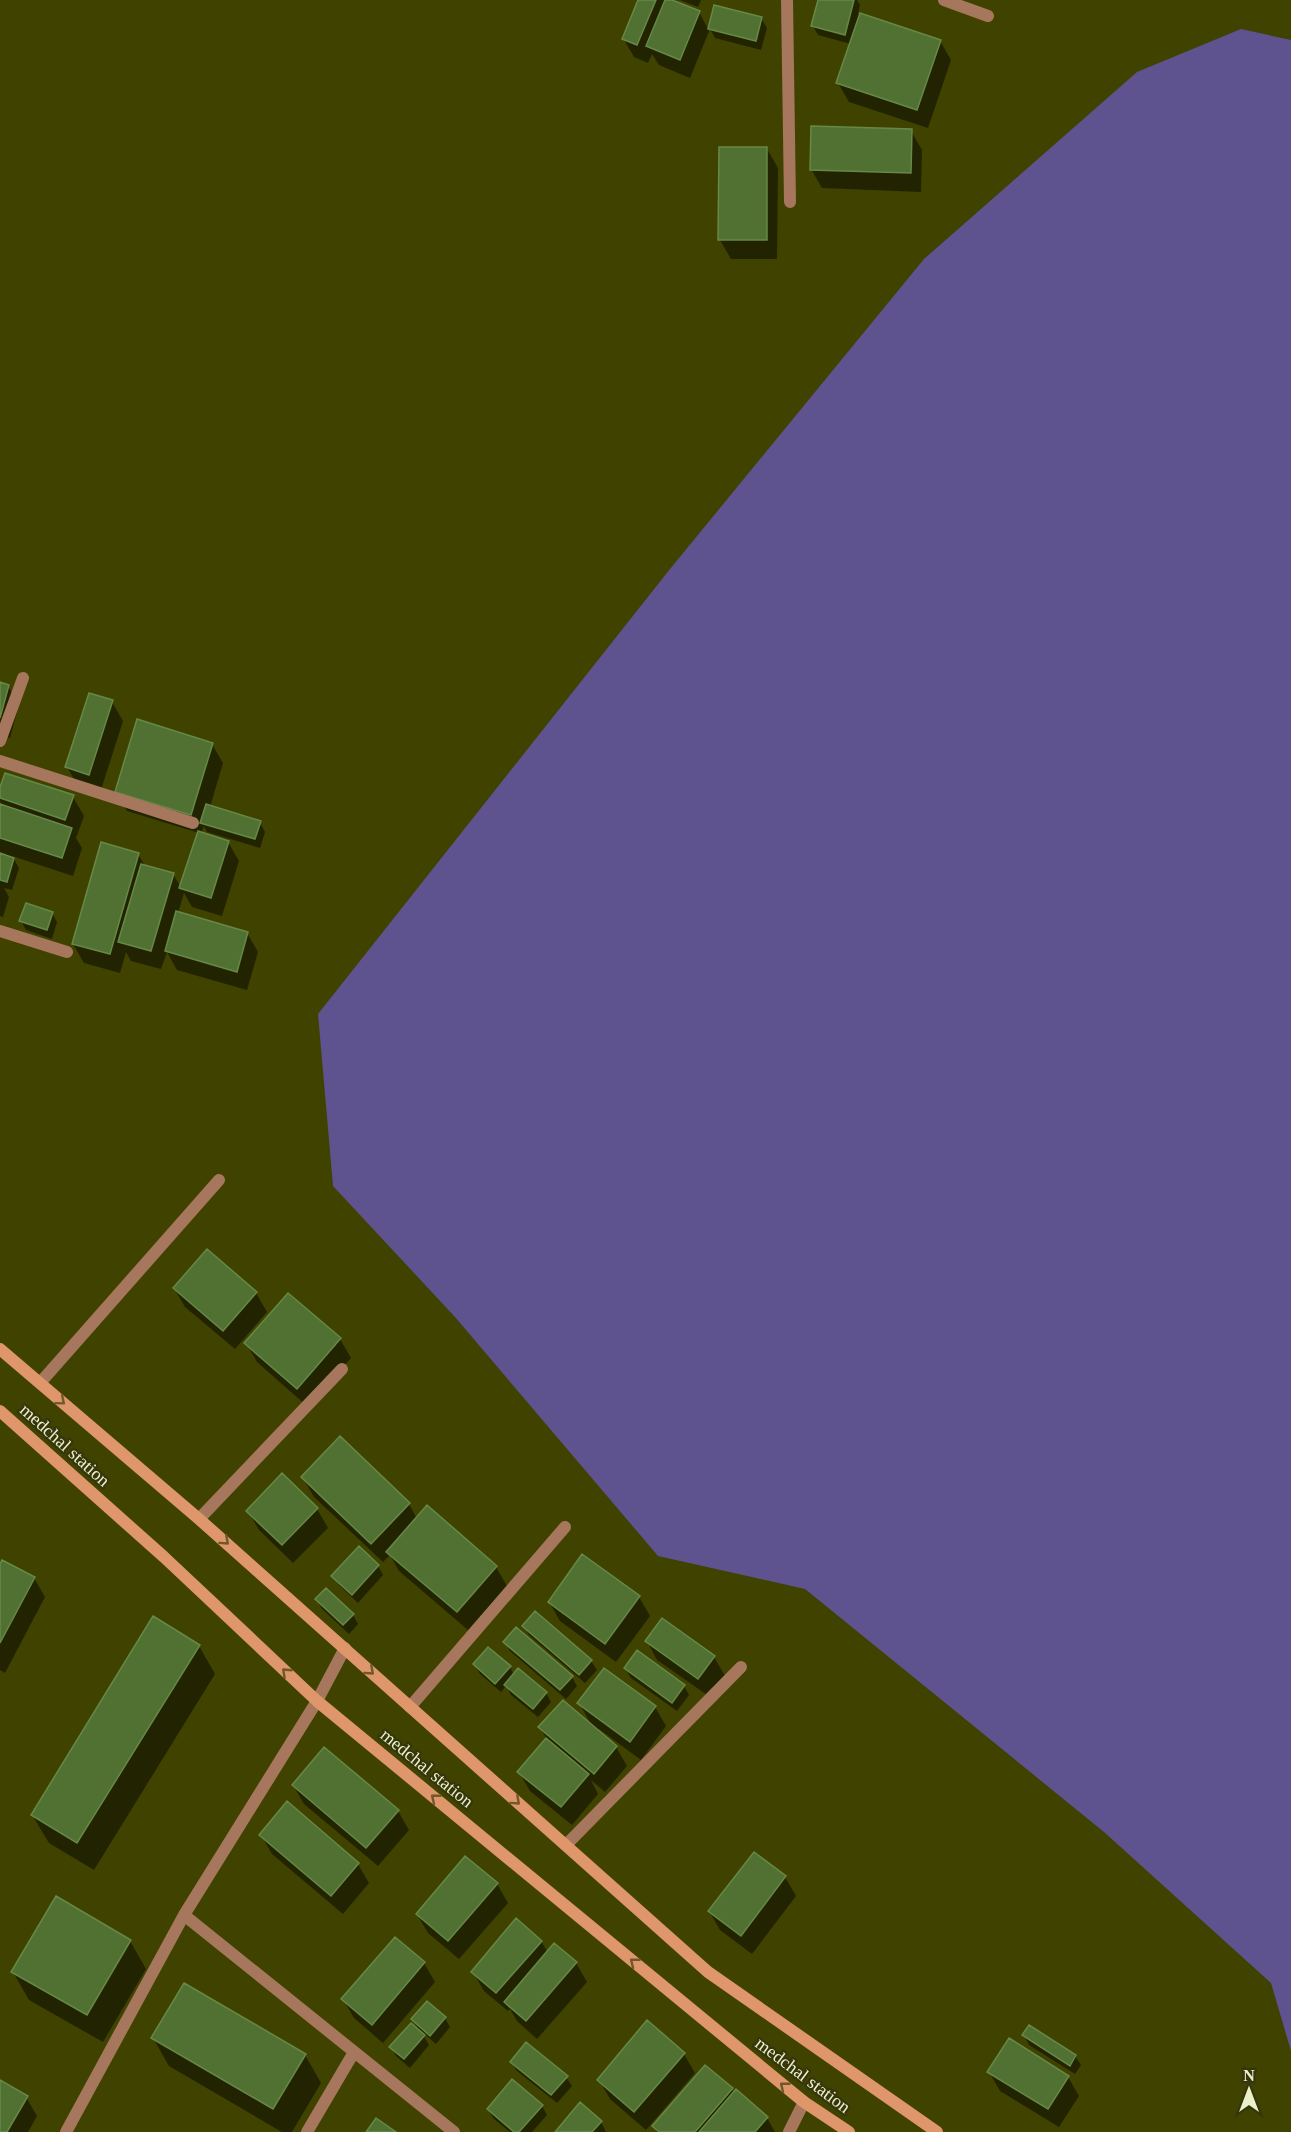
<svg xmlns="http://www.w3.org/2000/svg" width="1291" height="2132" font-family="'Times New Roman',serif">
<style>
.water{fill:#5e528f}
.shadow{fill:#0007}
.building{fill:#517133;stroke:#668946;stroke-width:1.5}
.lines{fill:none;stroke-linecap:round;stroke-linejoin:round}
.street{stroke:#a6775c;stroke-width:12}
.secondary{stroke:#df966a;stroke-width:12}
.oneway{stroke:#70582d}
.labels{text-anchor:middle;stroke-width:4.5;stroke-linejoin:round;paint-order:stroke}
.street-label{font-size:18px;fill:#ecf0c9;stroke:#35360c}
</style>
<rect width="100%" height="100%" fill="#404200"/>
<path class="water" d="M1241,29L1291,40V2051L1271,1983L1104,1832L805,1589L658,1556L455,1317L333,1186L318,1014L670,569L924,259L1137,72Z"/>
<path class="shadow" d="M640,0H675L674,2L699,12L709,31L716,7L761,18L767,28L761,50L715,38L710,29L690,78L659,65L652,54L648,63L634,57L623,38Z
M680,0H701L698,7Z
M819,0H857L860,5L858,14L940,41L951,60L928,128L849,102L838,83L851,44L818,35L813,26Z
M911,131L922,150L921,192L822,188L811,169Z
M767,149L778,168L777,259H731L720,240Z
M0,684L8,686L19,705L10,738L0,736Z
M112,702L123,721L100,793L78,786L67,767Z
M212,744L223,763L210,807L260,823L265,832L260,848L207,832L204,826L201,834L228,842L239,861L222,916L192,907L184,893L178,913L247,933L258,952L247,990L177,970L167,952L161,969L131,961L126,952L120,973L84,963L73,944L138,854L145,866L173,874L181,888L199,833L127,811L116,792Z
M0,791L73,797L84,816L76,838L82,848L73,876L12,856L19,868L12,890L4,888L9,897L3,917L0,916V805L3,807L0,801Z
M52,913L57,922L52,939L26,930L21,921Z
M207,1251L256,1293L267,1312L235,1349L185,1307L174,1288Z
M289,1295L340,1339L351,1358L308,1407L257,1362L246,1343Z
M303,1478L409,1504L417,1519L496,1567L507,1586L468,1630L399,1571L390,1555L383,1562L314,1497Z
M317,1509L328,1528L293,1563L259,1530L248,1511Z
M359,1548L378,1566L383,1575L358,1603L339,1585L333,1576Z
M0,1567L34,1578L45,1597L5,1673L0,1670Z
M639,1597L650,1616L616,1662L560,1621L549,1602Z
M317,1600L353,1615L358,1624L349,1634L322,1609Z
M524,1626L591,1661L597,1670L585,1683L529,1635Z
M647,1641L714,1657L725,1676L710,1697L657,1660Z
M505,1642L572,1677L577,1686L566,1699L510,1651Z
M199,1646L215,1674L94,1870L49,1843L32,1815Z
M475,1665L510,1667L514,1675L546,1693L551,1702L538,1717L511,1695L506,1686L501,1692L480,1674Z
M625,1668L684,1686L689,1695L677,1711L631,1678Z
M579,1703L655,1707L666,1726L641,1760L599,1729L598,1731L616,1747L627,1766L605,1792L591,1780L598,1794L572,1825L530,1791L519,1772L547,1739L540,1728L592,1726Z
M293,1785L398,1811L409,1830L378,1866L304,1804Z
M261,1835L358,1864L369,1883L343,1914L272,1854Z
M785,1877L796,1896L752,1954L720,1930L709,1911Z
M497,1884L508,1903L459,1959L428,1933L417,1914Z
M130,1941L146,1969L103,2042L29,2000L13,1972Z
M541,1941L548,1953L576,1963L587,1982L537,2039L517,2021L510,2009L508,2011L484,1991L473,1972Z
M424,1963L435,1982L383,2043L354,2018L343,1999Z
M445,2018L450,2027L436,2044L421,2031L429,2045L410,2068L396,2056L391,2047L421,2034L413,2019Z
M1024,2035L1075,2056L1081,2065L1075,2074L1029,2045Z
M153,2038L305,2055L321,2083L292,2132H282L169,2066Z
M684,2054L695,2073L646,2130L610,2099L599,2080Z
M511,2062L566,2077L572,2086L557,2103L517,2071Z
M989,2072L1068,2077L1079,2096L1059,2127L1000,2091Z
M0,2082L26,2097L37,2116L28,2132H0Z
M731,2089L734,2093L767,2118L775,2132H657L653,2126Z
M542,2106L547,2115L532,2132H510L494,2119L488,2110Z
M601,2122L606,2132H557Z"/>
<path class="building" d="M638,0H656L637,45L622,39Z
M665,0H672L700,11L680,60L646,46Z
M818,0H854L845,35L811,26Z
M714,5L762,17L756,41L708,29Z
M860,13L941,40L917,110L836,83Z
M811,126L912,129L911,173L810,170Z
M719,147H767V240H718Z
M0,682L9,685L0,718Z
M89,693L113,700L89,775L65,767Z
M137,719L213,743L191,815L115,792Z
M5,773L74,795L65,820L0,798V787Z
M0,804L72,828L62,858L0,838Z
M206,804L261,821L255,839L200,823Z
M198,831L229,841L211,898L179,888Z
M101,842L139,853L110,954L72,944Z
M0,853L14,858L7,882L0,880Z
M141,864L174,873L151,951L118,942Z
M26,903L53,912L47,930L19,921Z
M176,911L248,932L237,972L165,951Z
M207,1249L257,1292L223,1331L173,1288Z
M288,1293L341,1338L297,1389L244,1343Z
M340,1436L410,1503L371,1544L301,1477Z
M282,1473L318,1508L282,1545L246,1511Z
M427,1505L497,1566L457,1612L386,1552Z
M359,1546L379,1565L352,1595L331,1576Z
M582,1554L640,1596L605,1644L548,1602Z
M2,1560L35,1577L0,1643V1564Z
M326,1588L354,1614L343,1625L315,1599Z
M535,1611L592,1660L579,1675L522,1626Z
M153,1616L200,1645L77,1843L31,1815Z
M662,1618L715,1656L698,1679L645,1641Z
M516,1627L573,1676L560,1690L503,1642Z
M488,1647L511,1666L495,1684L473,1664Z
M637,1650L685,1685L672,1703L624,1668Z
M518,1668L547,1692L533,1709L504,1685Z
M604,1668L656,1706L630,1742L577,1703Z
M563,1700L617,1746L594,1774L538,1727Z
M546,1738L589,1774L561,1807L517,1772Z
M324,1747L399,1810L366,1848L292,1785Z
M287,1801L359,1863L331,1896L259,1835Z
M754,1852L786,1876L741,1936L708,1911Z
M465,1856L498,1883L448,1941L416,1914Z
M56,1896L131,1940L87,2015L11,1972Z
M516,1918L542,1941L496,1993L471,1972Z
M395,1937L425,1962L372,2025L341,1999Z
M554,1943L577,1962L526,2021L504,2002Z
M184,1983L306,2054L273,2109L151,2038Z
M427,2001L446,2017L430,2036L411,2019Z
M647,2020L685,2053L634,2112L597,2080Z
M411,2023L425,2035L404,2059L389,2047Z
M1029,2025L1076,2055L1070,2066L1022,2035Z
M1009,2038L1069,2076L1048,2109L987,2072Z
M526,2042L568,2076L551,2095L510,2062Z
M705,2065L733,2088L695,2132H659L652,2126Z
M512,2079L543,2105L519,2132H514L487,2109Z
M0,2080L28,2096L7,2132H0Z
M736,2089L768,2117L755,2132H699Z
M580,2102L602,2121L592,2132H555Z
M376,2118L396,2132H366Z"/>
<g class="lines">
<path class="street" d="M787,0L790,202
M944,0L988,16
M0,741L23,678
M0,761L193,823
M0,931L67,952
M40,1383L219,1180
M199,1519L342,1369
M410,1707L565,1527
M566,1845L741,1667
M184,1915L454,2132
M66,2132L184,1915L317,1701L345,1648
M307,2132L354,2052
M789,2132L804,2102"/>
<path class="secondary" d="M0,1349L199,1519L708,1972L937,2132
M0,1411L164,1557L317,1701L804,2102L849,2132"/>
</g>
<defs><path id="oneway-chevron" d="M-2-3.5L2.5 0L-2 3.5" fill="none" stroke-width="1.6" stroke-linecap="round" stroke-linejoin="round" transform="scale(1.5)"/></defs>
<g class="oneway">
<use href="#oneway-chevron" transform="translate(61 1401) rotate(40)"/>
<use href="#oneway-chevron" transform="translate(225 1541) rotate(42)"/>
<use href="#oneway-chevron" transform="translate(370 1671) rotate(42)"/>
<use href="#oneway-chevron" transform="translate(286 1672) rotate(-137)"/>
<use href="#oneway-chevron" transform="translate(435 1798) rotate(-141)"/>
<use href="#oneway-chevron" transform="translate(516 1801) rotate(42)"/>
<use href="#oneway-chevron" transform="translate(634 1962) rotate(-141)"/>
<use href="#oneway-chevron" transform="translate(784 2086) rotate(-141)"/>
</g>
<g class="labels">
<g class="street-label">
<text transform="translate(65 1445) rotate(42)" y="6">medchal station</text>
<text transform="translate(427 1768) rotate(39)" y="6">medchal station</text>
<text transform="translate(803 2075) rotate(37)" y="6">medchal station</text>
</g>
</g>
<g transform="translate(1249 2090)" stroke="#35360c" stroke-width="4.5" paint-order="stroke">
<path d="M0-4.5L10 22L0 15L-10 22Z" fill="#ecf0c9"/>
<text y="-9" font-size="16" font-weight="bold" text-anchor="middle" fill="#ecf0c9">N</text>
</g>
</svg>
